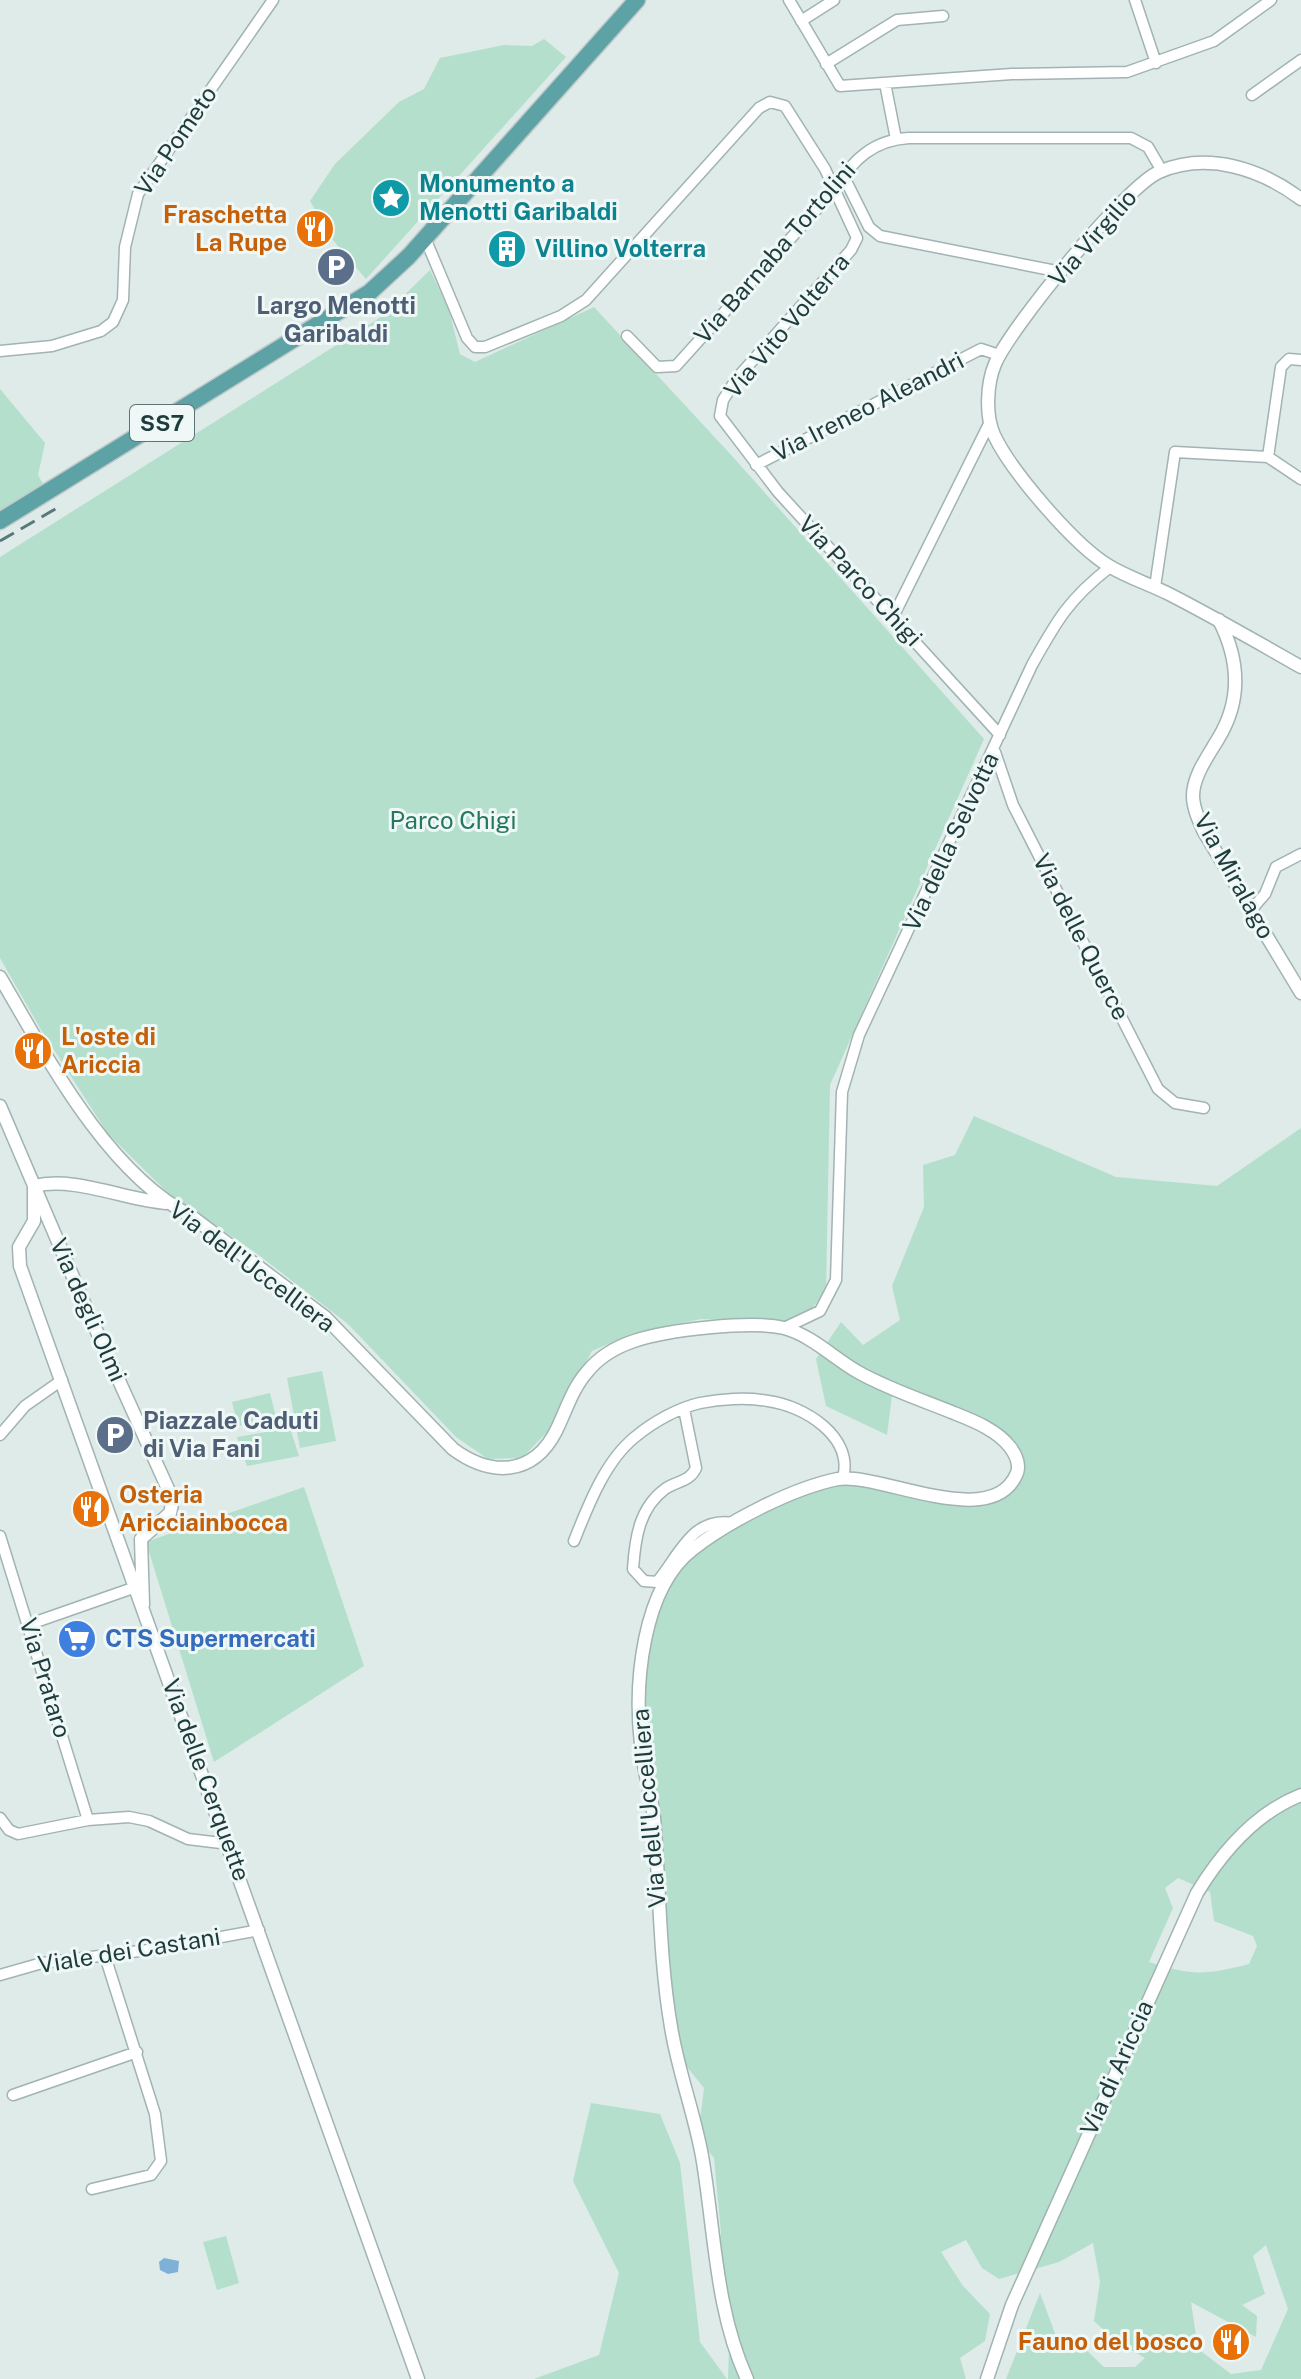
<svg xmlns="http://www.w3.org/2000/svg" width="1301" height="2379" font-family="'Public Sans',sans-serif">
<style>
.green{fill:#b4dfcc;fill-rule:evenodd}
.water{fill:#7fb0d7}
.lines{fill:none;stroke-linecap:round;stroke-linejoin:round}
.minor-casing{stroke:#a1b3b2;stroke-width:13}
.tertiary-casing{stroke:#a1b3b2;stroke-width:15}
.primary-casing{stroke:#c0c8c9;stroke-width:19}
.minor{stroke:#fff;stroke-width:10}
.tertiary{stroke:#fff;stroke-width:12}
.primary{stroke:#5da3a6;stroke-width:16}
.rail{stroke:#587879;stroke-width:3;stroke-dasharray:16 8;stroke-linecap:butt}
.labels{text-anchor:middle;stroke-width:6;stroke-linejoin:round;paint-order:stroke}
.shield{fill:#eff8f6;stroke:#5d7474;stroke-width:2}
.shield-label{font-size:22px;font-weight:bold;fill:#1e3c3d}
.street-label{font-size:24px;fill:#1e3c3d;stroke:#eff8f6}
.culture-label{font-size:24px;font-weight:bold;fill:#0d838f;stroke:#eff8f6;text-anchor:start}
.food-label{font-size:24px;font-weight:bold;fill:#c56008;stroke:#eff8f6;text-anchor:end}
.service-label{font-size:24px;font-weight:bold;fill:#4e5e75;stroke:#eff8f6}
.park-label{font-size:24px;fill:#24785d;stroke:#eff8f6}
.shop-label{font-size:24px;font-weight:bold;fill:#366cbe;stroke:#eff8f6;text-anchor:start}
</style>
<rect width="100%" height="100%" fill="#deebe9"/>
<path class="green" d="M544,39L566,57L366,279L332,239L310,201L335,164L399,102L424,89L440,58L504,45L532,46Z
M430,270L449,310L460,354L475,362L594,307L733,457L984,739L830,1085L826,1292L811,1309L784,1322L701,1319L634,1333L592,1351L550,1429L522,1458L488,1459L456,1437L348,1324L256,1253L168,1193L108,1134L40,1028L0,958V557L384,315Z
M0,389L45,443L38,475L43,484L0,510Z
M974,1116L1116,1177L1217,1186L1301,1128V2379H1006L1040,2293L1057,2339L1085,2349L1104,2367H1135L1145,2358L1114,2340L1094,2321L1100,2282L1093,2243L1059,2262L999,2279L982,2268L966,2240L941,2252L963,2286L990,2314L985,2341L960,2358L966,2379H728L730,2316L716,2260L721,2233L714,2158L698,2138L704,2088L675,2052L653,1808V1767L641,1744L640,1705L658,1592L713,1535L833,1481L932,1496L993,1494L1016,1475L1008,1444L893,1387L887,1435L826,1406L816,1359L841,1322L863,1345L900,1320L892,1286L924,1207L923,1165L955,1155ZM1178,1878L1210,1892L1214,1921L1253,1936L1257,1946L1249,1964C1206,1975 1192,1976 1149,1962L1173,1908L1165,1888ZM1266,2245L1288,2309L1261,2370L1231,2374L1198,2349L1191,2302L1256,2337L1257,2316L1242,2305L1265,2294L1253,2256Z
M322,1371L336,1441L300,1448L287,1378Z
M270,1393L276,1417L238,1426L232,1402Z
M290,1428L299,1456L247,1466L237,1437Z
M304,1487L364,1666L214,1762L146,1542Z
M591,2103L660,2114L680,2163L700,2342L727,2379H534L599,2355L619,2273L573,2181Z
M226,2236L239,2283L217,2290L203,2242Z"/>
<path class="water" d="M164,2258L179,2261L178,2272L168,2274L160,2270L159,2262Z"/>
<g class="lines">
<g class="minor-casing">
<path id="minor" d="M789,0L840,86L1012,74L1127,72L1214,41L1271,0
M1135,0L1156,63
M801,21L834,0
M826,64L897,20L943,16
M885,83L896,139
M1252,95L1301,60
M843,175L869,227L880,236L1061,272
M425,238L467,338L475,347H485L561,316L586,300L759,108L770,102L785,106L825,169L857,238L851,250L737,378L723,400L720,416L778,492L1000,735
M627,336L657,367L676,366L835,189C853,159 874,140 909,138H1131L1148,147L1162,171
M0,351L52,346L101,331L113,322L123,300L125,247L138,194L273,0
M1268,457L1281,367L1289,359L1301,360
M1268,457L1301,479
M756,465L981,349L999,355
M1155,587L1175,452L1268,457
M894,615L989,424
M995,752L1013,805L1158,1089L1175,1103L1204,1108
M1251,910L1265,894L1276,867L1301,854
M784,1328L820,1311L836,1280L842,1092L859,1035L1032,665C1057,620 1069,599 1110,567
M684,1409L696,1468C690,1482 676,1481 665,1489C639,1508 635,1539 633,1569L644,1581L657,1582C679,1556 692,1516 733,1523
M0,1435L25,1406L62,1380
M0,1536L88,1820
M574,1541C588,1506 605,1461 635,1437C653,1422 678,1408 700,1403C720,1399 747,1397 768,1401C805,1406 854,1437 843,1478
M30,1624L133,1588
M0,1818L9,1830L18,1834L88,1820L129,1817L149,1821L188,1839L229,1844
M0,1975L42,1963L156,1949L259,1930
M13,2095L137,2052
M92,2189L151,2175L161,2161L155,2114L105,1956"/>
</g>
<g class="tertiary-casing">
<path id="tertiary" d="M1301,199C1261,169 1208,151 1159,172C1126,186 1010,328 995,364C987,383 985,415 994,435C1011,471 1074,545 1109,566C1127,577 1149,584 1169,594C1214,617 1257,642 1301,667
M1219,620C1239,659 1242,700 1218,739C1208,756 1193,776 1193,796C1193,808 1199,821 1204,832L1301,993
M0,977C47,1057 106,1172 191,1216L325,1317L453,1449C491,1477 533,1476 556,1431C566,1411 572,1389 587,1372C599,1357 616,1347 634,1341C666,1330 752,1320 784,1328C811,1335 835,1359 858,1372C888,1389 922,1400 954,1413C974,1421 997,1430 1010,1447C1016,1455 1020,1464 1017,1473C993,1533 879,1472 838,1479C793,1488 729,1521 693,1549C642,1588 634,1684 641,1744C643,1769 651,1793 654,1818C660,1888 659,1957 671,2027C678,2071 694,2112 702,2156C715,2231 715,2309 747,2379
M0,1106L88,1312L173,1500L170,1513L141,1539L143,1605
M34,1186V1221L19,1247L20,1266L418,2379
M34,1186C75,1176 125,1200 166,1203
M987,2379L1012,2305L1197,1893C1222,1852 1255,1813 1301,1795"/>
</g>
<g class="primary-casing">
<path id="primary" d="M0,521L370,292L409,256L637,0"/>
</g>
<use href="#minor" class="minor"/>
<use href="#tertiary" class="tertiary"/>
<use href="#primary" class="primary"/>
<path class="rail" d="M0,541L57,508"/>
</g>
<defs>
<g id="sight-disc" transform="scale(2)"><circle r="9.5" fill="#0f9aa8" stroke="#eff8f6"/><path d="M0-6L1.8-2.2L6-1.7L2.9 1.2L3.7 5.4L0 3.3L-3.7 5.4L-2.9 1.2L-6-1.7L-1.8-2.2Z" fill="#fff"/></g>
<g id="restaurant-disc" transform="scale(2)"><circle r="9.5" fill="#e8710a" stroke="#eff8f6"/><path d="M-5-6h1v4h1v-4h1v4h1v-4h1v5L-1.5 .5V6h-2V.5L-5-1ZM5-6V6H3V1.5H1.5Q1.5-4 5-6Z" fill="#fff"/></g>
<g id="building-disc" transform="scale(2)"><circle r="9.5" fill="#0f9aa8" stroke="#eff8f6"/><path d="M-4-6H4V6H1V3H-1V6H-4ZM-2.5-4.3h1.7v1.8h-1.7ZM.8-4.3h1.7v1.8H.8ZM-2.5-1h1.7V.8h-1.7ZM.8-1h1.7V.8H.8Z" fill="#fff"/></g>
<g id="parking-disc" transform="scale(2)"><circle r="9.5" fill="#5c6f8a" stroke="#eff8f6"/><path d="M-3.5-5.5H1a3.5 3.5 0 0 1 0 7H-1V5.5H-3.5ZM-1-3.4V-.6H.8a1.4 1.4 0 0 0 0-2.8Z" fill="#fff"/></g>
<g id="supermarket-disc" transform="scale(2)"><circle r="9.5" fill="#3f7fe0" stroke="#eff8f6"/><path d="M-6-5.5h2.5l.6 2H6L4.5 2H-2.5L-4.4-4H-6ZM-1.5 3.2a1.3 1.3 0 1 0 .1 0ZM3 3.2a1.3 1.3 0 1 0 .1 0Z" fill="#fff"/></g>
</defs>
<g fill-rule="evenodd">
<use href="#sight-disc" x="391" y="198"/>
<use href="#restaurant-disc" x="315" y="229"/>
<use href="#building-disc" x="507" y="249"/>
<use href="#parking-disc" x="336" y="267"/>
<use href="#restaurant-disc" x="33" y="1051"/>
<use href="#parking-disc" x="115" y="1435"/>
<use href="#restaurant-disc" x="91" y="1509"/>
<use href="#supermarket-disc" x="77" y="1639"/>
<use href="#restaurant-disc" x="1231" y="2342"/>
</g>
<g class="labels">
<rect class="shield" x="130" y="405" width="64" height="36" rx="6"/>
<g class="shield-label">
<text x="162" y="431">SS7</text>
</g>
<g class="street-label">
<text transform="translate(176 141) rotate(-56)" y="8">Via Pometo</text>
<text transform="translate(1093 238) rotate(-49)" y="8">Via Virgilio</text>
<text transform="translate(775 253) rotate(-49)" y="8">Via Barnaba Tortolini</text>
<text transform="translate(787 326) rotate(-50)" y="8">Via Vito Volterra</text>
<text transform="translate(868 407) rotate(-27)" y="8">Via Ireneo Aleandri</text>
<text transform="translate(860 581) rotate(47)" y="8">Via Parco Chigi</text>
<text transform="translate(951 842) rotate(-65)" y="8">Via della Selvotta</text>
<text transform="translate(1234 876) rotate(61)" y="8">Via Miralago</text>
<text transform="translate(1081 937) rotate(63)" y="8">Via delle Querce</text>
<text transform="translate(252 1267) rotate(37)" y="8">Via dell'Uccelliera</text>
<text transform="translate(88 1310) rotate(66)" y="8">Via degli Olmi</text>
<text transform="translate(45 1678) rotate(73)" y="8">Via Prataro</text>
<text transform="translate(206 1780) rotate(70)" y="8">Via delle Cerquette</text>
<text transform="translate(649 1808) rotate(-95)" y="8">Via dell'Uccelliera</text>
<text transform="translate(129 1951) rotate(-9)" y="8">Viale dei Castani</text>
<text transform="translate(1117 2068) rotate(-66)" y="8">Via di Ariccia</text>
</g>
<g class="culture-label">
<text x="419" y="192">Monumento a<tspan x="419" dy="28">Menotti Garibaldi</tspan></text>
<text x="535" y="257">Villino Volterra</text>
</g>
<g class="food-label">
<text x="287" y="223">Fraschetta<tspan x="287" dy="28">La Rupe</tspan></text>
<text x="61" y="1045" text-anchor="start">L'oste di<tspan x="61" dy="28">Ariccia</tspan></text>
<text x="119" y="1503" text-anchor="start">Osteria<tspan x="119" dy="28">Aricciainbocca</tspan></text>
<text x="1203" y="2350">Fauno del bosco</text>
</g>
<g class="service-label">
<text x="336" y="314">Largo Menotti<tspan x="336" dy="28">Garibaldi</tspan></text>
<text x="143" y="1429" text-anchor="start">Piazzale Caduti<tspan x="143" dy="28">di Via Fani</tspan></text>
</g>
<g class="park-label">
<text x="453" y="829">Parco Chigi</text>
</g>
<g class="shop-label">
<text x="105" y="1647">CTS Supermercati</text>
</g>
</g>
</svg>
